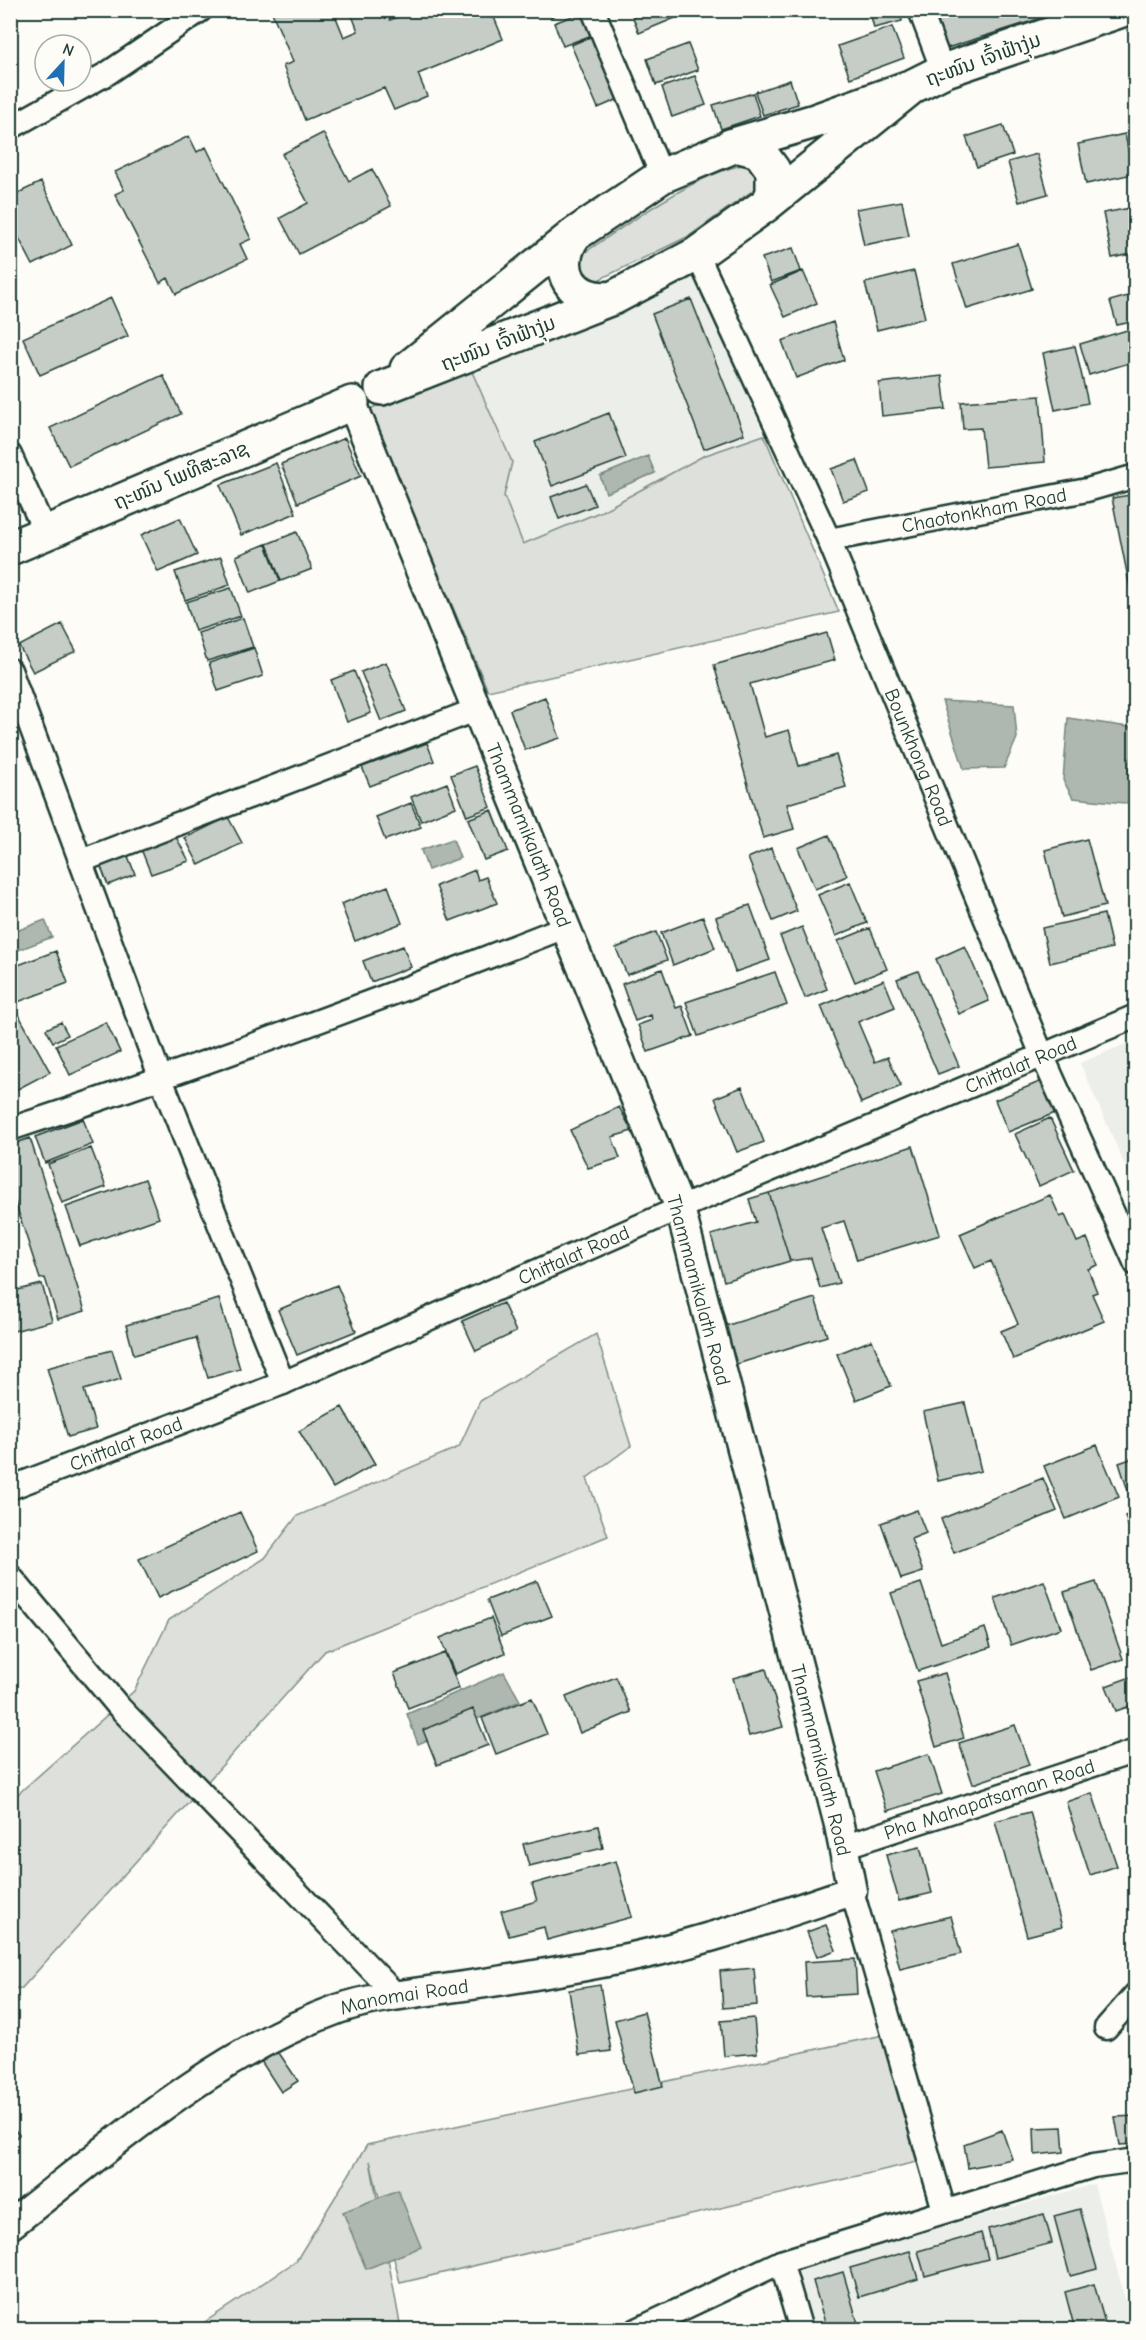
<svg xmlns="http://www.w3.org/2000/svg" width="1146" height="2340" font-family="'Comic Neue','Noto Sans Lao',sans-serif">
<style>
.built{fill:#eceee9}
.green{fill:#dde0db;stroke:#7e8e88;stroke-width:1.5}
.water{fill:#aeb8b1;stroke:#75877f;stroke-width:1.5}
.building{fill:#c6cdc7;stroke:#1f3d34;stroke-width:1.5}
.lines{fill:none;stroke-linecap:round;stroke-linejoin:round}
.minor-casing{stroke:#1f3d34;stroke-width:27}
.tertiary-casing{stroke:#1f3d34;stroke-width:33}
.secondary-casing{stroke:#1f3d34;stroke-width:38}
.minor{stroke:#fdfcf7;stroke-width:22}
.tertiary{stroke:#fdfcf7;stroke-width:28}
.secondary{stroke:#fdfcf7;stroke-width:33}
.labels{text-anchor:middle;stroke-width:4.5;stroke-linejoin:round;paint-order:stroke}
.street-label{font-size:20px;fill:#1f3d34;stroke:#fdfcf7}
</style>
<rect width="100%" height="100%" fill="#fdfcf7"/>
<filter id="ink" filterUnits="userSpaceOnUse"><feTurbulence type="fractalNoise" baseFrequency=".0167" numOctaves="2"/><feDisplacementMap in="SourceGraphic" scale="12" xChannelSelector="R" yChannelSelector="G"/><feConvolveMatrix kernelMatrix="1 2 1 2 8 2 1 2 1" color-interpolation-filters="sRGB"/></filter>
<g filter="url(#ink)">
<path class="built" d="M693,267L839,612L488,691L370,409Z
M1135,1040V1188L1080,1063Z
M1094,2184L1133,2329H809L792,2269Z"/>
<path class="green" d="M756,163L759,186L689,236L590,284L576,282L578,257C624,227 702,167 756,163Z
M469,365L512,462L504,496L523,544L602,511L703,456L764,435L839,612L488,691L370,409Z
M596,1334L631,1446L587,1478L608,1536L325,1651L22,1988L11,1989L10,1801L134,1691L169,1620L265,1558L297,1516L459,1447L480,1401Z
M893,2033L930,2159L400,2283L370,2161L401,2329L193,2330L296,2261L367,2145Z"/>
<path class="water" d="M648,456L655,473L606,493L600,476Z
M942,701L1014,705L1017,738L1004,768L964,769Z
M1068,718L1135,728V804L1073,798L1063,780Z
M453,839L460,858L428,870L421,850Z
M45,920L52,937L11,953V933Z
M504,1672L520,1701L418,1744L407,1714Z
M398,2190L421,2247L366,2269L343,2212Z"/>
<path class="building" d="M271,10H333L344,37L358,31L350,10H386L390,20L405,14L403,10H491L503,39L418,74L427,96L394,110L384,88L305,120L283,66L293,62Z
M549,10H568L551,17Z
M630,10H672L675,18L639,33Z
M875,10H900L902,21L874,28L870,12Z
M934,10H1067L947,48Z
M583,12L592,35L563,46L554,23Z
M892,27L904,58L850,78L838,46Z
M595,35L621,98L598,108L571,45Z
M688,44L698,70L656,85L647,59Z
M695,76L706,105L672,117L662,87Z
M790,80L798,104L763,115L755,92Z
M753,93L760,116L721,129L713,105Z
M1003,125L1013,155L977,167L966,137Z
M323,133L349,181L372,169L391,206L299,254L280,218L308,203L282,154Z
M1125,134L1133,174L1086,184L1078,144Z
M189,136L197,152L206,147L251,239L240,244L247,259L176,294L168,278L160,283L115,194L124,190L115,172Z
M1037,154L1048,194L1019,202L1008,162Z
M41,182L72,245L33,265L10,221V197Z
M902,201L909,236L864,245L856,209Z
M1136,207V253L1112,258L1103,213Z
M1018,244L1032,289L967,309L953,264Z
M793,248L801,271L771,282L762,258Z
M803,271L817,303L785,317L770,285Z
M914,271L925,318L877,330L865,283Z
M1135,294L1136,321L1117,325L1110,301Z
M111,298L128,336L40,375L23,338Z
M691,299L744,434L704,449L652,314Z
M833,322L844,360L796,378L782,341Z
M1134,328L1136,361L1089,375L1080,344Z
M1075,346L1088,403L1055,410L1043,353Z
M163,375L181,414L69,466L50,428Z
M942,376L946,409L882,416L879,383Z
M1040,396L1045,462L985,467L981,428L963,429L961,402Z
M609,413L626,458L552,486L535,442Z
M345,438L361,476L298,503L281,464Z
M857,460L869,492L843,501L831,469Z
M276,463L296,513L241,535L220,485Z
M586,484L595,505L559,519L551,497Z
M1136,494V618L1112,498Z
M180,518L197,555L158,572L141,535Z
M297,532L312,569L281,581L267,544Z
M266,544L280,581L250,593L236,556Z
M221,557L230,585L185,600L175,572Z
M231,588L241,616L195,631L186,602Z
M243,618L253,647L207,661L198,633Z
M62,624L76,651L33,672L19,646Z
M827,633L835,660L750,684L765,737L789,730L799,766L836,755L846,787L787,804L794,829L763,838L714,665Z
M254,648L263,676L218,691L209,663Z
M386,662L406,711L381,721L361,672Z
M354,671L371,713L347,722L331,680Z
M545,697L560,738L525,750L510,710Z
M427,743L434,761L370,786L362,767Z
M475,766L491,807L467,816L451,775Z
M447,783L456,807L421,821L411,797Z
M411,803L421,827L385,840L376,817Z
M492,810L508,851L484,860L468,819Z
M228,817L242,843L199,865L185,838Z
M175,835L189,861L151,874L141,849Z
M829,835L847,876L815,889L798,848Z
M1087,839L1105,906L1062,917L1045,850Z
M771,848L797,911L773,921L748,858Z
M126,851L135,874L108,885L99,862Z
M475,870L478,880L486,877L497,903L450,921L436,886Z
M850,882L867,923L836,936L818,895Z
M388,886L402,923L355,941L341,904Z
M750,905L770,960L735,972L716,917Z
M1104,914L1112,948L1050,963L1042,928Z
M703,917L715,948L673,965L661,933Z
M802,927L827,989L805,998L780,936Z
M870,928L887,969L855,982L838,941Z
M656,932L667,960L627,975L616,948Z
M403,946L411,967L371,982L363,961Z
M965,946L989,1001L959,1014L936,959Z
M56,951L68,983L10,1005V968Z
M662,969L676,1008L682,1006L693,1036L648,1052L638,1025L652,1020L651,1015L635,1021L622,984Z
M918,971L959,1066L938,1074L897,979Z
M775,972L787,1005L698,1036L686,1002Z
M884,980L895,1007L858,1022L875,1062L888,1057L901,1086L861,1103L821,1006Z
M15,1008L50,1072L10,1093V1011Z
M61,1022L68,1035L53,1042L46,1029Z
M106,1022L120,1052L70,1075L56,1045Z
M1042,1081L1055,1113L1008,1132L995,1100Z
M742,1087L764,1142L737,1152L715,1098Z
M619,1107L632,1131L612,1137L620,1158L588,1168L570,1130Z
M1050,1118L1074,1170L1039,1186L1015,1134Z
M83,1119L93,1144L45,1163L35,1137Z
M30,1138L85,1311L58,1319L45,1278L40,1279L10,1186V1145Z
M913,1146L940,1235L857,1260L844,1221L821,1228L839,1283L820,1288L811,1258L790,1261L769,1193Z
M91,1148L106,1187L62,1203L48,1164Z
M145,1179L159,1218L80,1246L66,1207Z
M769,1193L790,1261L724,1281L711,1235L756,1222L749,1199Z
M1050,1195L1060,1217L1065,1215L1077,1242L1087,1238L1098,1265L1088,1269L1097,1292L1092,1294L1104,1321L1013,1359L1001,1331L1018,1324L991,1261L975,1268L960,1234Z
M42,1284L52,1321L10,1332V1292Z
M337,1285L356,1331L297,1355L278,1310Z
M815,1298L827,1336L737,1364L725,1326Z
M219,1299L240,1369L208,1378L196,1338L134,1355L126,1325Z
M503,1303L516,1332L476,1351L462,1321Z
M872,1340L891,1386L856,1400L837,1354Z
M112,1350L121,1379L84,1390L96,1429L68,1437L47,1368Z
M965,1403L981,1471L938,1481L923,1412Z
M342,1407L375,1464L333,1488L299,1431Z
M1097,1445L1119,1497L1066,1519L1044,1466Z
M1136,1457V1539L1133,1540L1125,1516L1135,1512L1119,1463Z
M1043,1478L1057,1511L954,1553L941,1519Z
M917,1510L926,1533L911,1539L923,1572L901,1579L881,1523Z
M240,1512L258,1551L158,1598L139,1559Z
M537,1581L552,1616L501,1636L487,1600Z
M1044,1581L1061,1628L1011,1645L995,1598Z
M1096,1582L1123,1659L1091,1670L1064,1592Z
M921,1583L941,1643L985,1628L991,1647L918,1671L891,1593Z
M491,1618L505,1653L455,1674L440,1638Z
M445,1653L459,1688L408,1708L394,1673Z
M766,1669L783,1727L749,1736L733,1678Z
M945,1673L964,1738L936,1747L916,1681Z
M1136,1675V1704L1116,1711L1106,1686Z
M616,1677L631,1712L580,1733L566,1697Z
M532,1698L547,1734L496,1754L482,1718Z
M473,1709L488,1745L437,1765L423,1730Z
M1015,1725L1029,1765L973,1784L959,1743Z
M929,1754L942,1794L887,1811L874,1771Z
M1092,1793L1117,1866L1090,1875L1066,1802Z
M1030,1812L1062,1927L1027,1936L995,1821Z
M598,1826L603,1848L529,1866L523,1844Z
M920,1847L932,1893L899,1901L886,1855Z
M616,1861L632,1917L547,1940L544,1927L509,1936L501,1911L537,1901L532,1884Z
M951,1916L961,1954L900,1969L890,1931Z
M826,1925L836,1950L817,1957L807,1932Z
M855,1959L857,1994L806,1997L804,1962Z
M754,1968L757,2005L723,2008L720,1971Z
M600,1985L611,2051L579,2055L569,1990Z
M644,2012L663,2086L634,2093L615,2020Z
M754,2018L757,2053L724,2056L721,2021Z
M277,2050L298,2081L281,2092L261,2061Z
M1136,2116V2144L1120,2145L1115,2117Z
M10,2124L19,2135L10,2142Z
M1062,2127L1064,2152L1035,2155L1034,2128Z
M1002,2130L1012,2159L968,2168L964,2144Z
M1080,2209L1097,2269L1070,2276L1054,2216Z
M1044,2214L1052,2243L995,2258L988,2229Z
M981,2233L988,2259L925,2276L918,2251Z
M910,2251L918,2279L859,2297L850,2268Z
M843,2272L860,2330H827L813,2281Z
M1094,2284L1107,2330H1075L1065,2292Z"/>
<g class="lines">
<g class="minor-casing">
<g id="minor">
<path d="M593,10L662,176"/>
<path d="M920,10L943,71"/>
<path d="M10,128L108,73L201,10"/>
<path id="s1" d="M697,254L829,540L1042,1055L1136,1264"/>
<path d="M10,455L45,532"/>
<path id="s2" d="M829,540L1087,490L1136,476"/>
<path d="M10,670L161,1079L283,1383"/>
<path d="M81,861L478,709"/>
<path d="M10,1129C198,1068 381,999 565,927"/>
<path id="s3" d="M10,1488L283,1383L680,1208L1136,1016"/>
<path d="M10,1576L119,1707L397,1996"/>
<path id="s4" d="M843,1847L1136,1751"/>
<path d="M852,1891L944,2210"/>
<path d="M1106,2028L1136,1994"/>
<path d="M781,2262L801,2330"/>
<path d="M637,2330L781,2262L1093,2166L1136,2160"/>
</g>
</g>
<g class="tertiary-casing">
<g id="tertiary">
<path id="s5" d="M10,2225C113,2145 214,2054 338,2009C375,1996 418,1993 457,1987C509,1980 560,1971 612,1961C694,1946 773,1917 852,1891L839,1825L680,1208L352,403"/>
</g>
</g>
<g class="secondary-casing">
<path id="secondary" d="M730,146L815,121L913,86L943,71L1122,10
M767,204L773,194V170L759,151L736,145L662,176L574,235C551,269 572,304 613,298L697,254L767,204L913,86
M407,369L574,235
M382,388L612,298
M10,548L352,403"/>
</g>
<use href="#minor" class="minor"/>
<use href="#tertiary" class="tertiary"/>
<use href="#secondary" class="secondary"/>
</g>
</g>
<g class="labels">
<g class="street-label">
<text transform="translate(983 59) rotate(-20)" y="7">ຖະໜົນ ເຈົ້າຟ້າງຸ່ມ</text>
<text transform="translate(498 343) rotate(-21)" y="7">ຖະໜົນ ເຈົ້າຟ້າງຸ່ມ</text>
<text transform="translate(181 475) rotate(-23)" y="7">ຖະໜົນ ໂພທິສະລາຊ</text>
<text dy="7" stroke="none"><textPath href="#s2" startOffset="158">Chaotonkham Road</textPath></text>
<text dy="7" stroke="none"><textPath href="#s1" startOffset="550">Bounkhong Road</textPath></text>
<text transform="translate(529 835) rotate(68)" y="7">Thammamikalath Road</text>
<text dy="7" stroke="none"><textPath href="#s3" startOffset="1096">Chittalat Road</textPath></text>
<text dy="7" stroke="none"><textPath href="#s3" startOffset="610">Chittalat Road</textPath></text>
<text transform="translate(699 1290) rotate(75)" y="7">Thammamikalath Road</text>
<text dy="7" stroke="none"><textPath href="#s3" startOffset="124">Chittalat Road</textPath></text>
<text transform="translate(821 1760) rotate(76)" y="7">Thammamikalath Road</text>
<text dy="7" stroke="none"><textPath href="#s4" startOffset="154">Pha Mahapatsaman Road</textPath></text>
<text dy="7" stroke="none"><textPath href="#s5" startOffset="462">Manomai Road</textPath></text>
</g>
</g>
<rect width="1146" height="2340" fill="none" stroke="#fdfcf7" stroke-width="36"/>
<rect x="18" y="18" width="1110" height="2304" fill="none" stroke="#1f3d34" stroke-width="2" filter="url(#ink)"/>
<g transform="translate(63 63) rotate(22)"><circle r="28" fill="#fdfcf7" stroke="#a4b0a9" stroke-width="1.5"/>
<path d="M0-4.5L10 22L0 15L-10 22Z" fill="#1f6fb2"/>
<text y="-9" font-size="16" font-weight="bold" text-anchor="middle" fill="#1f3d34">N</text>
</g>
</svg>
